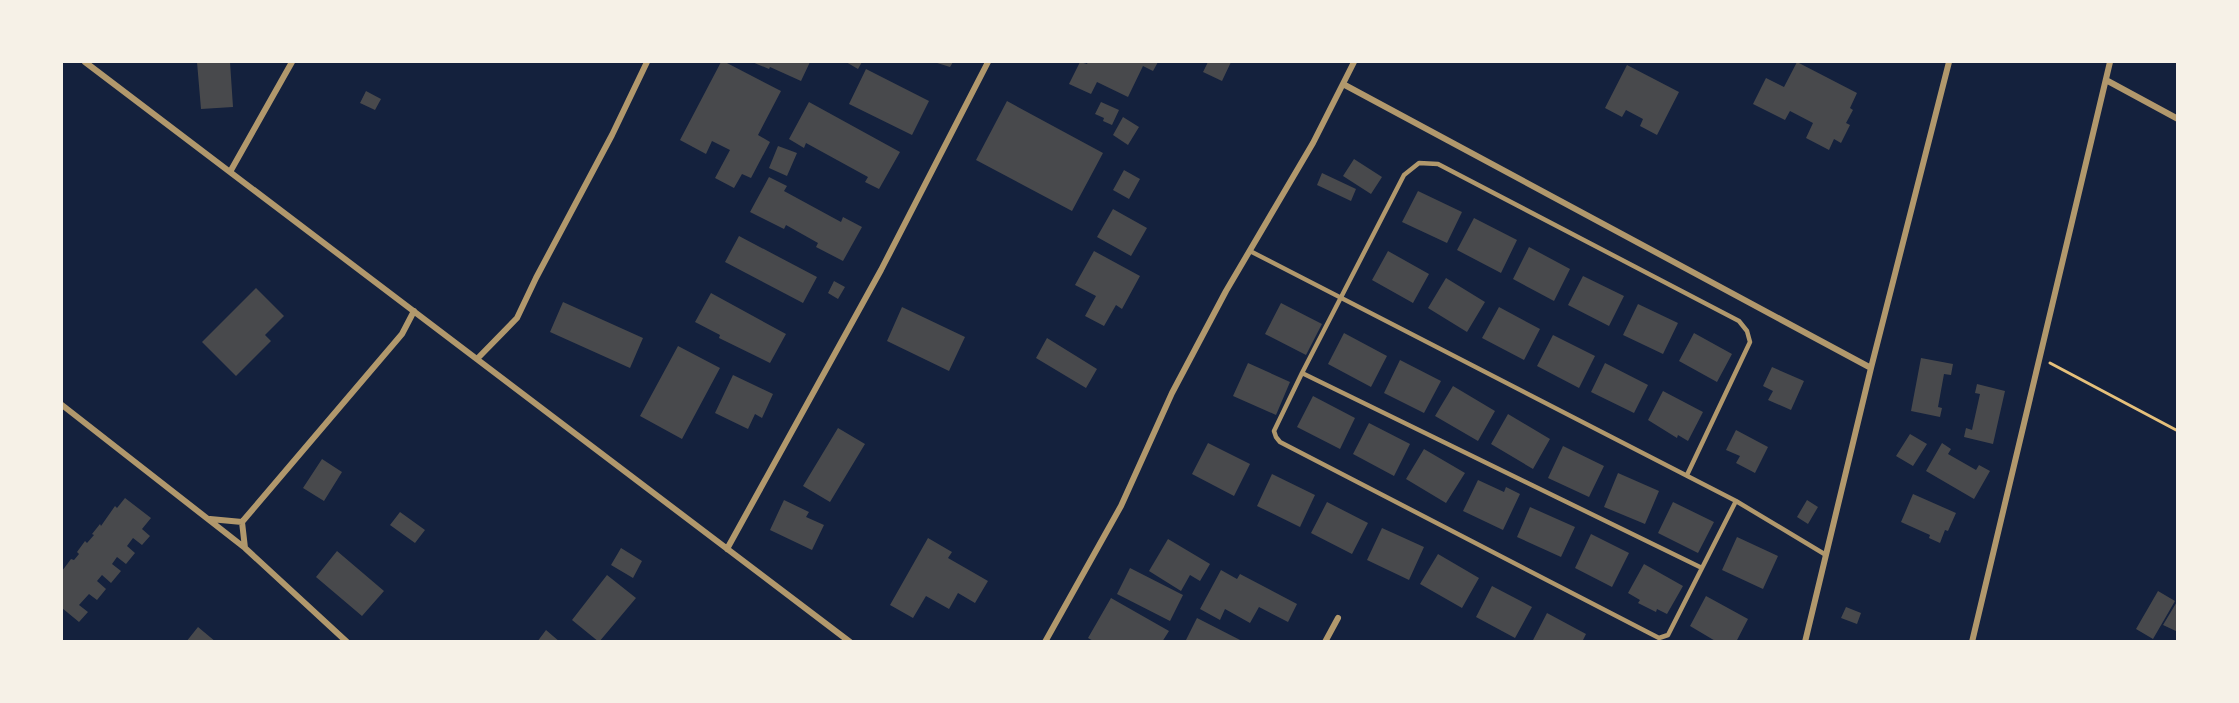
<svg xmlns="http://www.w3.org/2000/svg" width="2239" height="703" font-family="'Public Sans',sans-serif">
<style>
.building{fill:#48494c}
.lines{fill:none;stroke-linecap:round;stroke-linejoin:round}
.path{stroke:#e5c07b;stroke-width:3}
.service{stroke:#b1986c;stroke-width:4.5}
.minor{stroke:#b1986c;stroke-width:6}
</style>
<rect width="100%" height="100%" fill="#14213d"/>
<path class="building" d="M197,62H230L233,107L201,109Z
M721,62H725L781,91L758,135L770,142L751,178L742,174L734,188L715,178L730,150L712,141L706,154L680,140Z
M752,62H810L801,81L770,67L769,69Z
M846,62H862L858,69Z
M934,62H953L950,67Z
M1080,62L1087,64L1088,62H1158L1153,71L1143,66L1128,97L1097,82L1091,94L1069,84Z
M1208,62H1231L1222,81L1203,72Z
M1797,62L1857,93L1850,108L1853,110L1846,123L1850,125L1841,143L1834,139L1829,150L1806,138L1813,123L1790,111L1785,120L1753,104L1766,78L1784,87Z
M1627,65L1679,92L1657,135L1640,126L1643,119L1626,110L1622,117L1605,108Z
M866,69L929,101L912,135L849,104Z
M366,91L381,99L375,110L360,103Z
M1007,101L1103,153L1072,211L976,160Z
M809,102L900,152L879,189L865,182L868,177L806,143L804,148L789,139Z
M1101,102L1119,110L1112,125L1103,121L1104,118L1095,114Z
M1123,117L1139,127L1128,145L1113,135Z
M778,146L797,153L787,176L769,168Z
M1354,159L1382,177L1371,194L1343,176Z
M1124,170L1140,179L1129,199L1113,190Z
M1322,173L1356,189L1351,201L1317,185Z
M769,177L787,186L784,191L841,222L843,217L862,227L843,261L816,247L818,243L786,225L784,229L750,212Z
M1418,191L1462,212L1447,243L1402,222Z
M1113,209L1147,228L1131,256L1097,237Z
M1474,218L1517,240L1501,273L1457,250Z
M739,236L817,277L803,303L725,262Z
M1529,247L1570,269L1554,301L1513,279Z
M1094,251L1140,276L1122,309L1116,305L1104,326L1085,316L1096,296L1075,285Z
M1388,251L1429,274L1413,303L1372,280Z
M1583,276L1624,296L1609,326L1568,305Z
M1446,278L1485,302L1467,332L1428,308Z
M834,281L845,287L838,299L828,293Z
M256,288L284,316L265,335L271,341L236,376L202,342Z
M711,293L786,334L770,363L719,338L720,335L695,322Z
M563,302L643,338L630,368L550,332Z
M1281,303L1322,324L1306,355L1265,334Z
M1638,304L1678,323L1663,354L1623,335Z
M902,307L965,337L949,371L887,341Z
M1499,307L1540,329L1524,360L1482,338Z
M1344,333L1387,356L1371,387L1328,364Z
M1694,333L1732,354L1717,382L1679,361Z
M1553,335L1595,356L1579,388L1537,366Z
M1047,338L1097,369L1086,388L1036,358Z
M678,346L720,368L682,439L640,416Z
M1921,358L1953,364L1951,375L1944,374L1938,407L1942,408L1940,417L1911,411Z
M1400,360L1441,381L1424,413L1384,393Z
M1248,363L1290,382L1276,415L1233,396Z
M1605,363L1648,385L1634,413L1591,392Z
M1772,367L1804,381L1791,410L1768,400L1773,391L1763,386Z
M733,375L773,394L762,418L755,414L748,429L715,413Z
M1977,384L2005,391L1993,444L1964,437L1966,428L1972,430L1980,394L1975,393Z
M1453,386L1495,411L1478,441L1435,416Z
M1663,391L1703,412L1688,441L1678,435L1677,438L1648,420Z
M1313,396L1355,418L1340,449L1297,427Z
M1508,414L1550,439L1533,469L1491,444Z
M1369,423L1410,444L1394,476L1353,454Z
M838,428L865,444L830,502L803,486Z
M1736,430L1768,447L1755,473L1736,463L1740,456L1726,450Z
M1910,434L1927,444L1913,466L1896,456Z
M1208,443L1250,464L1234,496L1192,474Z
M1942,443L1951,449L1948,454L1976,470L1979,465L1990,471L1974,499L1926,471Z
M1563,446L1604,466L1589,497L1548,478Z
M1424,449L1465,473L1446,503L1406,479Z
M322,459L342,472L324,501L303,488Z
M1618,473L1659,491L1645,524L1604,507Z
M1272,474L1315,495L1300,527L1257,506Z
M1478,480L1504,492L1506,487L1520,494L1503,530L1463,511Z
M1913,494L1956,513L1948,531L1945,530L1940,543L1929,538L1930,535L1901,522Z
M125,498L151,518L142,529L150,536L142,545L133,538L127,546L135,553L126,564L117,557L112,564L121,571L111,583L102,575L97,581L106,589L97,600L89,594L79,605L88,612L79,622L62,608V571L71,559L74,560L79,554L77,552L85,541L87,543L94,535L92,534L100,524L101,526L115,506L117,508Z
M784,500L809,512L806,517L824,525L812,550L770,530Z
M1807,500L1818,507L1808,524L1797,517Z
M1327,502L1368,523L1352,554L1311,533Z
M1673,502L1714,522L1698,553L1658,533Z
M1530,507L1575,527L1561,557L1517,537Z
M400,512L425,530L415,543L390,525Z
M1382,528L1424,547L1409,580L1367,560Z
M1591,534L1629,553L1612,587L1575,568Z
M1737,537L1778,556L1763,589L1722,570Z
M928,538L952,552L948,558L988,581L975,603L958,593L949,609L926,596L913,618L890,605Z
M1168,539L1210,564L1200,581L1190,575L1181,591L1149,571Z
M621,548L642,561L633,578L611,565Z
M337,551L384,591L362,616L316,577Z
M1438,554L1479,578L1462,608L1420,584Z
M1644,564L1683,586L1667,614L1657,609L1656,612L1638,603L1640,600L1628,593Z
M1130,568L1183,595L1170,621L1117,594Z
M1221,570L1237,579L1240,574L1297,604L1288,622L1259,607L1250,623L1225,609L1220,620L1200,609Z
M607,575L636,598L599,642L572,620Z
M1492,586L1532,607L1515,638L1476,617Z
M2158,591L2175,601L2153,639L2136,629Z
M1706,596L1748,619L1736,642H1717L1690,626Z
M1111,598L1169,631L1162,642H1095L1088,638Z
M2178,600V632L2163,625Z
M1846,607L1861,613L1857,624L1841,618Z
M1547,613L1586,634L1582,642H1532Z
M1197,618L1244,642H1185Z
M198,627L216,642H186Z
M546,630L560,642H537Z"/>
<g class="lines">
<path class="path" d="M2050,363L2178,431"/>
<path class="service" d="M1250,251L1736,501L1826,555
M1302,373L1702,568
M1687,475L1750,342L1747,331L1739,321L1438,164L1419,163L1404,175L1302,373L1274,431L1276,437L1280,442L1659,638L1668,635L1736,501"/>
<path class="minor" d="M85,62L850,642
M2106,80L2178,119
M1343,84L1871,368
M230,172L292,62
M477,359L517,318L536,278L612,135L647,62
M62,405L245,548L347,642
M210,519L242,522
M245,548L242,522L402,334L414,311
M727,549L881,270L988,62
M1045,642L1121,506L1172,393L1226,291L1313,143L1354,62
M1325,642L1338,618
M1805,642L1871,368L1949,62
M1972,642L2110,62"/>
</g>
<rect width="2239" height="703" fill="none" stroke="#f6f1e7" stroke-width="126"/>
</svg>
